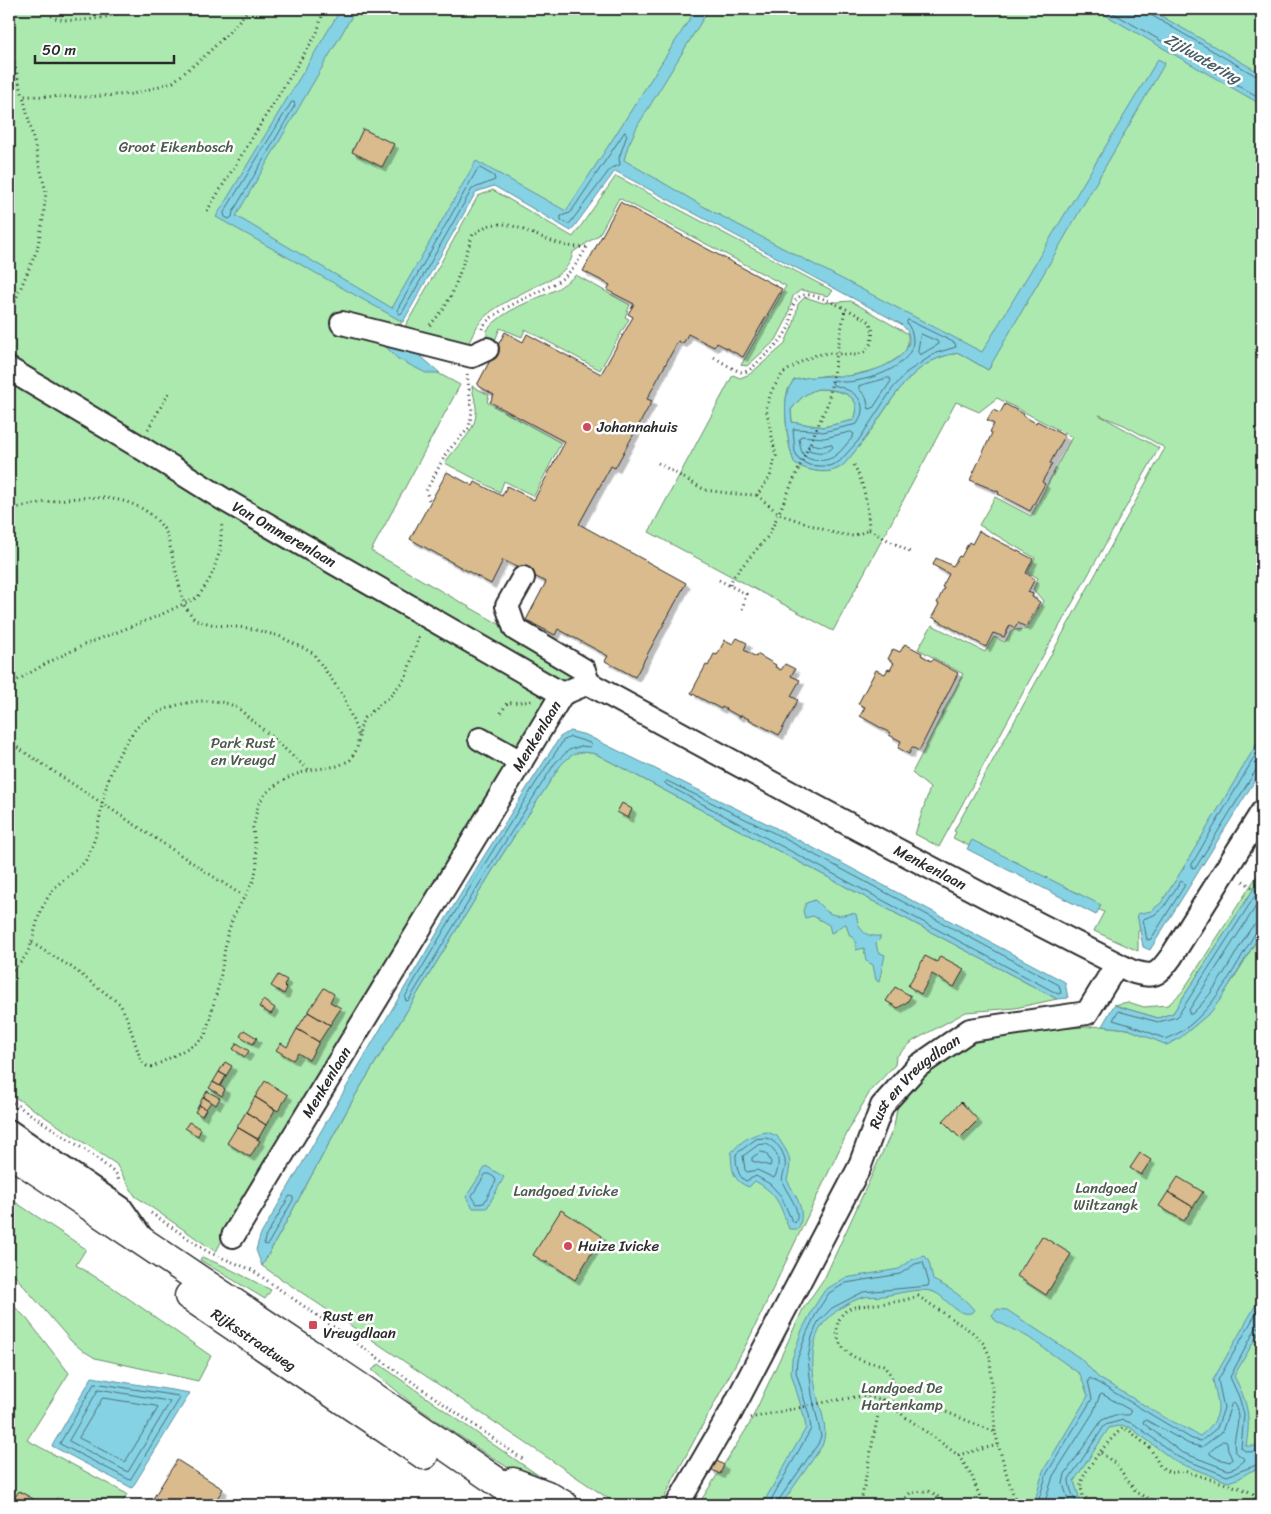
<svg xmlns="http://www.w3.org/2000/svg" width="1271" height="1514" font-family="Sriracha,sans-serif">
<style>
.green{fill:#ace9af;stroke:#6c8a6d;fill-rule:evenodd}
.water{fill:#85d2e4;stroke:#618f9a;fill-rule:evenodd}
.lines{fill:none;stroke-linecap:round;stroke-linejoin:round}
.shore{stroke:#4f6e75;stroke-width:1}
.building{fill:#d9bb8d;stroke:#2b2b2b;filter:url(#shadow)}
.minor-casing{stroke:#2b2b2b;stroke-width:26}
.major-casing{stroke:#2b2b2b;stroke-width:31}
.path{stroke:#2b2b2b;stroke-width:3;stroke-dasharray:1 4;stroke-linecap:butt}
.minor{stroke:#fff;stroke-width:22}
.major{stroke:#fff;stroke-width:28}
.poi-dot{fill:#d1495b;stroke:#fff;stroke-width:2}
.labels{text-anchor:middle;stroke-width:5;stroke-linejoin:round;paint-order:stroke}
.park-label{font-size:15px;fill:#4b5a4c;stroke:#fff}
.poi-label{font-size:15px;fill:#2b2b2b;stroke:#fff;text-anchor:start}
.street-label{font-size:15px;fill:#2b2b2b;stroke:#fff}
.water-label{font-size:16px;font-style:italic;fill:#465d62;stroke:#fff}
</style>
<defs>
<filter id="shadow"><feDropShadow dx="4.5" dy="4.5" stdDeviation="0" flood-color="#0004"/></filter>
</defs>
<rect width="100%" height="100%" fill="#fff"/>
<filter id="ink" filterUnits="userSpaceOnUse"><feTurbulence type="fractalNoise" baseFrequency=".02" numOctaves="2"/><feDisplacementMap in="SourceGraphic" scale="10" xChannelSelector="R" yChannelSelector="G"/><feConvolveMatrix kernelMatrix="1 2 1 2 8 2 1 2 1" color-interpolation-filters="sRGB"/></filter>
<g filter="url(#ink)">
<path class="green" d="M9,9H1262V756L1154,937L1138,930V951L1094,931L1104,912L953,838L956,832L954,831L1165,448L1124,425L1099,415L1159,448L1045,652L939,847L915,834L930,788L912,773L963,674L918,649L932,625L985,652L994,637L1005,642L1012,630L1027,629L1043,601L1033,589L1038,578L1028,572L1035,558L979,525L995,497L1031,516L1072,437L997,398L979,412L956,402L833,631L649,532L733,375L740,378L750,374L784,345L794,323L798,304L805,297L823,303L851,301L908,334V343L905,353L882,368L845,377L829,375L794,380C792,383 789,387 788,390C782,406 788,449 795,464C810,471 828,476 842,466C847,462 851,456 855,451C888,415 903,359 959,353L988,370L991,366L612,160L568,223L481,172L400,312L402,332L478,196L493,190L573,237L616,176L833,291L828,296L801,290L793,296L787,319L776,340L747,366L741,365L786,286L619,198L599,235L573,252C570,273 549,280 532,288C518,295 499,305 488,314C478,321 472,336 467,347L403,354L460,385L371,551L583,672L574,687L565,682L253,1179L216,1252L135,1196L116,1164L9,1093Z
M576,275L630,305L625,317L629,319L600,370L525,329L522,337L500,328L492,348L487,343V330C504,309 533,301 557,289C563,285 570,280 576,275Z
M472,386L489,395L487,402L561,443L534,496L504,481L500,492L445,463C455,446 474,435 476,414C477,405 473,395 472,386Z
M818,389C838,390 865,394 854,420L823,427L792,422L791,410C799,399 805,393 818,389Z
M582,751L596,754L1057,999L1015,1008L966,1012L913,1041L896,1057L895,1065L871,1090L853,1121L748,1341L674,1478L661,1505H618L262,1266L355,1096L502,855L560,766L571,754Z
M1262,868V876L1173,1013L1158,1018L1114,1005L1128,1002L1144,1007L1168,1005L1182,992Z
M1262,931V1453L1199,1454L1094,1387L1081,1364L1001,1315L994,1313L993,1315L1000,1317L1082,1370L1093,1393L1195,1457L1262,1456V1505H698L749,1425L803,1309L825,1277L894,1127L897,1108L906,1092L922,1074L973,1043L1040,1030L1102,1026L1128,1029L1167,1044C1214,1021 1236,974 1262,931ZM914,1273L973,1310H968L938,1290L914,1283L845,1295L837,1288Z
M9,1198L86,1249L76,1265L112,1287L211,1356L198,1381L95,1358L82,1350L71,1341L9,1269Z
M202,1257L224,1266L271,1290L265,1299L200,1260Z
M9,1301L27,1319L69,1373L27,1440L127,1494L121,1505H70L56,1498L51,1505H9Z
M379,1364L491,1443L582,1505H572L492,1458L411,1403L372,1370Z"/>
<path class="water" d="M341,9H356L236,216L392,308L476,161L566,211L607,148L696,9H709L638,125L628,146L624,160L708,209L982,352L1158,59L1165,63L988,370L959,353C904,359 887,415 855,451C851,456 847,462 842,466C828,476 810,471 795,464C788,449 782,406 788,390C789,387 792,383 794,380C812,376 826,376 845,376C863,376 918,360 908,333C907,330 903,326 901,324L615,171L571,231L494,186L476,192L403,322L216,217ZM818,389C838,389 865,394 854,420L823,427L792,422L791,410C799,399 805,393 818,389Z
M1095,9H1149L1262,74V105Z
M380,341L416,352L440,373H426L398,359Z
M570,731L586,735L774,827L1065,982L1068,998L1057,999L596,754C576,750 573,753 560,766L502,855L355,1096L262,1266L256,1250L260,1236C358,1068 453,899 560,737Z
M1262,735V769L1150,950L1143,947L1137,914L1151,911L1161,903L1182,870Z
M972,840L1101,905L1096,915L967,849Z
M1262,876V931L1222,997L1211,1012L1180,1038L1167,1045L1128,1029L1102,1026L1114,1005L1158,1018L1173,1013Z
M815,900C824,909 829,917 843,915C849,914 851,913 856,914C859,929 863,937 880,936V939L876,943L878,952L885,955L879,982L876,980L873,965L866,961L864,948L856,950V942L849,934L846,924C840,925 837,931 831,933L829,925L813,916L805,918L803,911L806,903Z
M767,1132L777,1136C789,1155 793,1157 787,1180C796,1197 807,1210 798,1229H789C780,1205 778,1194 755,1181L749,1187C732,1181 732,1169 731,1153C741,1141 751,1134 767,1132Z
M486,1166L504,1177L487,1208H473L466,1197Z
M925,1256L929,1262L933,1280C948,1287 963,1296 974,1310L971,1313C957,1316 947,1299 936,1293C921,1286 899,1294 883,1296C877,1297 870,1296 864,1297C849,1301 833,1312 823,1324C809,1343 812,1373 817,1395C821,1412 829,1429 822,1446L781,1505H762L806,1428L804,1416L791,1373L792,1359L802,1330L814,1307L825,1290L845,1278L899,1269L913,1259Z
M1262,1294V1327L1234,1376C1248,1403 1251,1417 1246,1446H1262V1467L1249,1472L1240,1478L1228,1482L1176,1462L1131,1428C1123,1425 1117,1426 1109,1428L1074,1481L1080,1500L1089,1505H1032L1036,1497L1043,1471L1088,1396L1080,1374L1028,1337L996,1321L992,1315L997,1309L1007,1310L1080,1358L1099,1378L1169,1420L1200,1436C1224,1417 1219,1407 1213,1380Z
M92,1377L190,1393L132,1488L52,1446Z"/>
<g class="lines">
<path class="shore" d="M1106,9L1262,99
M1148,9L1151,15L1258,77L1262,78
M292,102H294L295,105L233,212L232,217L229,219L225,217L224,213Z
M625,132L627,135L619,158L620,165L611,168L570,223L568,224L561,220V216L570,213Z
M480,168L494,176L495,180L472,189L402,313L399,314L397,310L477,170Z
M908,320L955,343L956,347L936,353L907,372L893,388L858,441L839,462L829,466H819L809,465L799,460L795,452L793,429L813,430L823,432L857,424C871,401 854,390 833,385L832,382L834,380C838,381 842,382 845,382C874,381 932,360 907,323Z
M921,334L937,341L939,344L920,355L918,352Z
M888,378H890L891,381L873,408L869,409L866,397L859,389V386Z
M851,432L854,434L852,438C847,443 842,451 836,455C829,462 809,463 803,454C800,450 800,443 799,439L801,436L824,438Z
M810,444L822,446L831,444L833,447C828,454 817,453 809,450L808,446Z
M571,737L590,743L591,746L589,747L581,746L569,750L555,763L498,853L409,1000L406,1001L405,997C455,910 508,825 563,741Z
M1262,744L1192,864V868L1196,867L1256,770L1262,768
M667,781L772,832L1059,985L1061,993L1058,994L667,785L665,783Z
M1183,882L1185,885L1151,939L1147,940L1143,919L1154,915L1164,907L1180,882Z
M1262,885L1177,1017L1158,1022L1118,1011L1113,1020L1130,1025L1166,1039C1208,1024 1234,968 1256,932L1262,930
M1262,897L1189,1010V1014H1192C1218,990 1232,957 1251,928L1256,924L1262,923
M766,1138C778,1141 787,1155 785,1168C784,1173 781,1178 783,1183C787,1194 803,1211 795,1223L792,1221L781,1196L770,1184L756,1176L746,1181C737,1177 736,1163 736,1154L756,1139Z
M766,1144C780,1149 781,1168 774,1178L757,1170L747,1172L745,1170L743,1156L758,1145Z
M761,1152L766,1153L771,1162L770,1166L752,1161V1158Z
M486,1174H489L495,1178L496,1181L484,1203L477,1204L472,1196Z
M290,1196L293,1197V1200L268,1244L265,1245L264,1243L265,1238Z
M1262,1326L1256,1328L1230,1377L1239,1397L1244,1414L1241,1448L1247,1452L1262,1451
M95,1383L178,1396L180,1398L130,1480L60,1444Z
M99,1389L168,1401L170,1402L128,1472L69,1441Z
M103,1398L156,1406L158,1408L125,1462L79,1438Z
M1233,1403C1246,1418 1229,1440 1236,1452C1238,1455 1243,1457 1245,1460L1235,1468L1228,1470L1181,1452L1143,1423L1144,1420H1146L1189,1444L1202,1447L1222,1432L1231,1405Z
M1223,1441L1227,1442L1228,1450L1232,1459L1230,1462L1218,1459L1210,1454V1452Z
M768,1505L811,1429L809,1415L796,1372L797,1360L807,1332L818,1310L829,1293L846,1283L900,1274L915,1264L923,1262L929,1283L928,1286L863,1292L832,1308L818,1322L812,1337L808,1358L812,1395L821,1436L818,1444L778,1501L777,1505
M1037,1505L1047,1473L1092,1399L1088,1381L1090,1378L1192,1439L1201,1441L1217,1428L1224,1408L1218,1380L1262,1303
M1044,1505L1053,1476L1093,1413L1100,1395L1102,1394L1130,1410L1131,1413L1129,1415H1115L1102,1420L1065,1474L1063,1484L1070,1505
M1079,1505C1073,1500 1069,1486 1069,1479L1105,1425L1123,1420L1134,1424L1178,1457L1227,1476L1262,1463"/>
</g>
<path class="building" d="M363,129L394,144L382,167L352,152Z
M620,202L782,289L743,357L717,343L714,347L688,334L684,342L682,343L678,341L647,399L652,401L615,468L611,466L579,524L686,583L635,677L605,661L608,656L558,629L555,635L526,620L546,582L503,560L491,584L410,539L447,472L473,486L475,482L502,496L507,486L534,500L565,442L490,402L494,395L477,385L505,332L523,342L527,334L601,374L633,317L628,314L634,304L607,290L610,285L583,271Z
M1005,404L1024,414L1023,416L1036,423L1037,421L1065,436L1050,463L1052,464L1042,482L1045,484L1030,511L998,494L999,492L970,480L992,433L990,432L994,424L987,420L993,410L1000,413Z
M979,531L1033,559L1026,573L1035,579L1028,592L1033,594L1032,597L1040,602L1026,627L1018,623L1015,628L1010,625L1004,637L993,633L986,647L932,617L939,604L937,603L944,588L942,587L949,574L933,565L936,558L953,566L959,556L961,557L969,542L972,544Z
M737,638L747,643L744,650L756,657L757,654L776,665L775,667L781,670L785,664L795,669L791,676L800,680L791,696L798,700L779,735L741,715L740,717L722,707L721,709L691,693L706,665L708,666L714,654L717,655L725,640L733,644Z
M905,644L922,653L921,655L931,661L933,659L958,673L919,751L912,747L909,754L898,748L901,741L889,735L890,733L860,716L865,707L858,704L876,670L885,674L888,669L890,670L894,663L888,659L893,649L900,652Z
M622,803L632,809L628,818L617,812Z
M925,956L937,962L940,956L964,969L954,987L932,974L921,994L908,986Z
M278,975L287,980L284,985L287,988L284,994L271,986Z
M895,987L911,996L907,1002L898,1008L886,1001Z
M324,988L334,994L330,1002L341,1008L330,1025L308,1012Z
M263,1000L275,1008L271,1014L259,1007Z
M308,1012L330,1025L319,1042L297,1029Z
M297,1029L319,1042L309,1060L298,1053L293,1060L276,1050L281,1043L287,1047Z
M244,1030L257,1038L253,1044L240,1036Z
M237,1043L249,1051L245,1057L233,1049Z
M225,1062L232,1066L226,1076L219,1072Z
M219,1072L226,1076L220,1086L213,1082Z
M265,1081L288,1095L278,1111L255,1097Z
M213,1082L225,1089L222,1096L209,1088Z
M207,1091L220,1098L216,1105L204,1097Z
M203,1097L211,1102L206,1109L199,1105Z
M255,1097L275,1110L266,1125L246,1112Z
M961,1102L978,1120L960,1138L943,1121Z
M199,1105L206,1109L202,1116L195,1112Z
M246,1112L266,1125L258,1139L237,1127Z
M189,1122L201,1129L198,1136L185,1128Z
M237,1127L260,1141L250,1157L227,1143Z
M1140,1153L1151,1160L1141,1175L1130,1168Z
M1178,1177L1203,1192L1193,1207L1168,1192Z
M1168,1192L1193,1207L1184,1221L1159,1206Z
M561,1210L602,1236L575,1280L547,1261L546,1263L533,1255Z
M1042,1236L1071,1254L1046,1295L1017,1276Z
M177,1460L223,1489L213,1505H149Z
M715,1460L724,1465L720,1474L710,1469Z
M19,1491L37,1501L34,1505H10Z"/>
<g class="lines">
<g class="minor-casing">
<g id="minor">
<path d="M342,323L472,356L487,349"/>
<path id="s1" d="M9,369L135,444L223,499L562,694"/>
<path d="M523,578L507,606L515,629L584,670L588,683"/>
<path d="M480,739L521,762"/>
<path d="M9,1131L121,1208L142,1238"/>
<path id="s2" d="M233,1236L562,694L588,683C768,781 948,879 1131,971C1154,978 1157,976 1171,957L1262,812"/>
<path id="s3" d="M677,1505L730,1414L859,1168L882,1106L918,1066L970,1030L1087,1013L1117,964"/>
</g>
</g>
<g class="major-casing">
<g id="major">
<path d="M9,1152L358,1386L531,1505"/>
<path id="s4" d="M189,1296L424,1455"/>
<path d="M513,1482L547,1495L564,1505"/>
</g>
</g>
<path class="path" d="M44,9C47,11 50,15 53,17C67,24 115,19 126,9
M9,44L23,96
M207,211L317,33L324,9
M9,315L37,250L43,219L46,192L23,96L84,97L133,94L173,82L205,56L231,30L249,9
M430,325L444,309L454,289L473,234C478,232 482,228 487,226C508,219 525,232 544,238C558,244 571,248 586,247
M482,329C488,311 543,292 560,280C573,271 579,260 587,247
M148,429L169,393
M658,463L705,490L735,494L757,495L770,477L776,456L766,408L772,390L783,373L803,361L816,355L828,353L856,355L866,351L871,343L873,332L870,322C858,315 817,292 804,295C790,298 793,315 790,324C784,340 770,351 758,362C754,366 749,372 742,372C735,371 719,360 712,356
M757,495L779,514L834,533L853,536L869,530C868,506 865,486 854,465
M429,500L426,491L447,452L469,428L472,411L467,374
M9,509C58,500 136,479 167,534L184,605L195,620L215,625L248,628L279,636L313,653L344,697L359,737
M869,530L912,553
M719,580L746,594L742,610
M730,585L733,577L769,535L828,403L845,309
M9,685L47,663L84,645L158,616L198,597L211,577L220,551L222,522
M501,713L507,703L535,701
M9,742L243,896
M1243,881L1262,894
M32,943L71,967L120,1004L127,1018L141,1061L147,1066L153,1067L197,1043L205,1036L220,980L227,935L234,915L254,880L257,864L253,828L258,805L265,794L277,784L294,775L310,770L338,766L350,760L357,749L361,725L364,718L391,695L406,677L419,635
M9,973C38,951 30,932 44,904C47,899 50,893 54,888C63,879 81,869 87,858C100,833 100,803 109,778C115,761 123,745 134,731C154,706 205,693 234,706C240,709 245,714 249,718C270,734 288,753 309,770
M9,1100L94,1156L116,1174L120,1183
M151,1213L208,1252L252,1270L524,1460
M898,1402L891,1375L883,1365C866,1362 849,1359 840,1343C834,1331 837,1315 849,1309C854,1306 863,1306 868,1305C885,1303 902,1302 918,1296L972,1332L984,1344L990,1357L995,1432
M750,1418L826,1402L862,1396L946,1412L995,1432L1007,1476L1017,1505
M1101,1453L1116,1464L1137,1493L1154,1501L1174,1505
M958,1455L998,1445
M857,1505L862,1497L881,1399L958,1455L971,1474L983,1505
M899,1505L910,1493C928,1490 934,1489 944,1505
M1094,1505L1083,1496C1082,1493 1081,1488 1081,1485C1082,1471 1112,1436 1123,1428L1130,1431L1150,1448L1160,1466L1170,1473L1184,1471L1246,1490L1253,1494L1256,1503L1255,1505"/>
<use href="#minor" class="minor"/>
<use href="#major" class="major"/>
</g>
</g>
<g class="poi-dot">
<circle cx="587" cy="427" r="5"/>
<circle cx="568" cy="1246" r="5"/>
<rect x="308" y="1320" width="10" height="10" rx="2.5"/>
</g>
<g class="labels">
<g class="park-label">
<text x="176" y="152">Groot Eikenbosch</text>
<text x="243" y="748">Park Rust<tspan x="243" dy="17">en Vreugd</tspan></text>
<text x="1106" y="1193">Landgoed<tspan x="1106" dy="17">Wiltzangk</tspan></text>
<text x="566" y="1196">Landgoed Ivicke</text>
<text x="902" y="1393">Landgoed De<tspan x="902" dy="17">Hartenkamp</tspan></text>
</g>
<g class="poi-label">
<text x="597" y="432">Johannahuis</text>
<text x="578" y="1251">Huize Ivicke</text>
<text x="323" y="1321">Rust en<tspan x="323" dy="17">Vreugdlaan</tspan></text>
</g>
<g class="street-label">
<text dy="5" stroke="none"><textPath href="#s1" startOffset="321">Van Ommerenlaan</textPath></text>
<text dy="5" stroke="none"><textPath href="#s2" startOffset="585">Menkenlaan</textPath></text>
<text dy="5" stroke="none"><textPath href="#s2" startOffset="1051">Menkenlaan</textPath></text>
<text dy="5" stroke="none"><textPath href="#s2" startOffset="180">Menkenlaan</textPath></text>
<text dy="5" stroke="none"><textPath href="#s3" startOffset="489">Rust en Vreugdlaan</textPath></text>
<text dy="5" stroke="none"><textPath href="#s4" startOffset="78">Rijksstraatweg</textPath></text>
</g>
<g class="water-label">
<text transform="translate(1203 58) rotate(30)" y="6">Zijlwatering</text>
</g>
</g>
<rect width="1271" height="1514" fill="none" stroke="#fff" stroke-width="30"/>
<rect x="15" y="15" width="1241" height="1484" fill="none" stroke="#2b2b2b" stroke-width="2" filter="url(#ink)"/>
<path d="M35 55v8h139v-8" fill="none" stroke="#2b2b2b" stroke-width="2.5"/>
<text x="42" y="55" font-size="15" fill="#2b2b2b" stroke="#ffffff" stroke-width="4" paint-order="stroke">50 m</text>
</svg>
